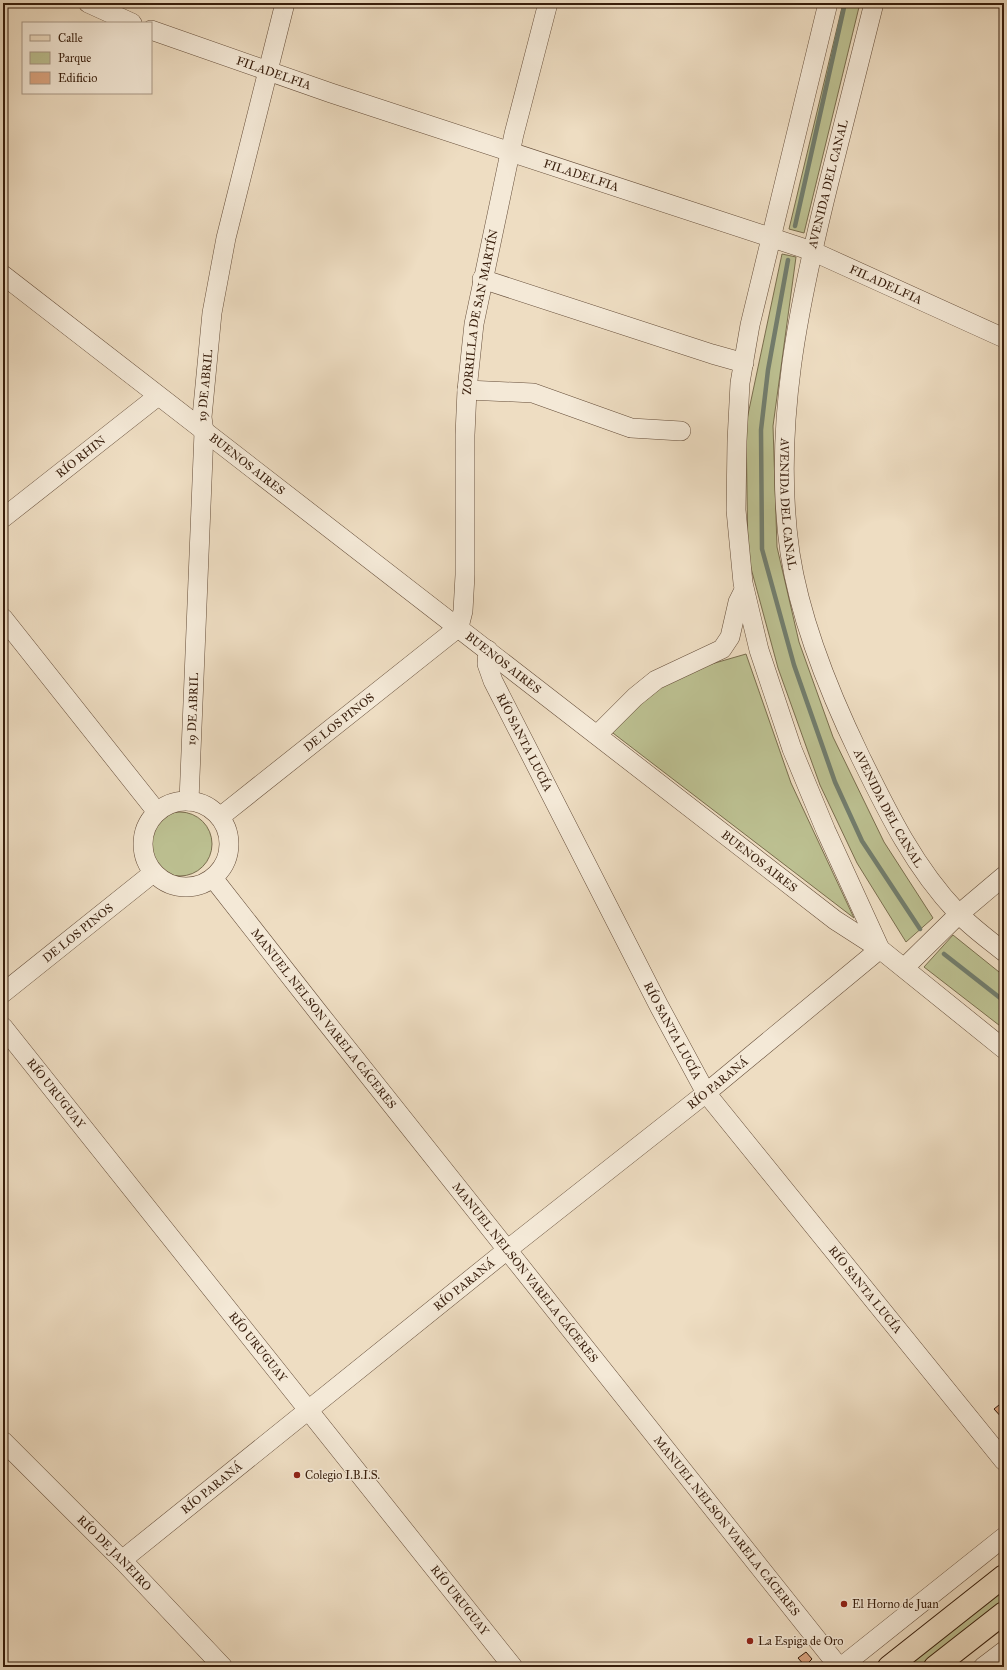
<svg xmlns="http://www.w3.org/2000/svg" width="1007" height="1670" font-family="'IM FELL Great Primer',serif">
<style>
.green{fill:#bcc091;stroke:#7a6e4e}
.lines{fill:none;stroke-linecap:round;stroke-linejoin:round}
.stream{stroke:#727d6d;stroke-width:4.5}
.building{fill:#dba580;stroke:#371d0b}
.minor-casing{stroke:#654d39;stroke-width:20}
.major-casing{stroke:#371d0b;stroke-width:24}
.minor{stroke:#f4e9d7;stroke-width:19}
.major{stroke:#eeddc2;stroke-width:22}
.poi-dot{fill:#8f2418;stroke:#f4e9d7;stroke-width:1.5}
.labels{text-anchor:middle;stroke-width:3;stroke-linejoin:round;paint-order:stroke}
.street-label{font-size:12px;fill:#371d0b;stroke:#f4e9d7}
.poi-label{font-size:12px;fill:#371d0b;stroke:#f4e9d7;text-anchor:start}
</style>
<rect width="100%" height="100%" fill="#eeddc2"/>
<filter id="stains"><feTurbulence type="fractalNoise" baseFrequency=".005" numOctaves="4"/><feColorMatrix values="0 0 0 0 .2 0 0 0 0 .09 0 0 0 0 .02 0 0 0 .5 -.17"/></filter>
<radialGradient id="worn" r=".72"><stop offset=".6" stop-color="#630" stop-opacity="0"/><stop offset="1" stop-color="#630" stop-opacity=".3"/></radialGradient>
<path class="green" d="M843,3H860L804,233L789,229Z
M782,254L796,257L773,426L777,547L799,642L833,737L884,842L933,918L906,942L857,863L820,785L778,668L748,557L746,424Z
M746,654L791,783L854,918L609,730L663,678Z
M148 844a32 32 0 1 1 64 0a32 32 0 1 1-64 0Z
M953,935L1004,976V1029L924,967Z
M1004,1589V1605L925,1667H906Z"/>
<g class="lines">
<path class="stream" d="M795,226L845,3
M788,260L768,370L761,430L762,549L794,665L835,782L862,841L920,929
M944,954L1004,1001"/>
</g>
<path class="building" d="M1004,1401V1420L994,1409Z
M806,1652L812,1659L805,1666L798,1658Z"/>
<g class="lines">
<g class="minor-casing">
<g id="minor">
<path d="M88,3L132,23"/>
<path d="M828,3L750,325L740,383L737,441L736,510L743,583L759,650L792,749L826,831L880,949"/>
<path id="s1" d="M874,3C859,63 844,123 829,182C799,303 772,427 790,553C800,619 831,696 860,756C887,811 914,867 957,912C971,927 988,939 1004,952"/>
<path id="s2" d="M151,30L331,93L812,251L1004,338"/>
<path id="s3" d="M3,275L835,920L880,949L1004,1049"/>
<path d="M482,279L712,354L744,363"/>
<path d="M467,390L533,393L631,428L681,431"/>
<path id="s4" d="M3,518L158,396"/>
<path d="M3,618L157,812"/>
<path id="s5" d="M488,650L487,664L493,681L659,1006L706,1093L1004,1461"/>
<path d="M597,735L635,697L656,680L722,649L730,637L738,602L744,590"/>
<path id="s6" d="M189,801L204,432L202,417L212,313L226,238L285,3"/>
<circle cx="186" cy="844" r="43"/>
<path id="s7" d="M220,817L459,627L463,611L465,575V435L467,390L474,324L514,134L548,3"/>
<path id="s8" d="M213,878L318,1012L839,1667"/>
<path d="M904,968L959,914L1004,876"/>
<path id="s9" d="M3,993L153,873"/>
<path id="s10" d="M3,1027L513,1667"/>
<path id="s11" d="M3,1441L122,1560L223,1667"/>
<path id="s12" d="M122,1560L507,1250L706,1093L880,949"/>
<path d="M841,1667L1004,1537"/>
<path d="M983,1667L1004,1651"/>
</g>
</g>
<g class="major-casing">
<path id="major" d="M889,1667L1004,1576
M935,1667L1004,1613"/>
</g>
<use href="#minor" class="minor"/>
<use href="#major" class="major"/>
</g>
<g class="poi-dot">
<circle cx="297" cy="1475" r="4"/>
<circle cx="844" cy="1604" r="4"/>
<circle cx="750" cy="1641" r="4"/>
</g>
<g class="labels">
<g class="street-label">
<text dy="4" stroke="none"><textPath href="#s2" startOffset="130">FILADELFIA</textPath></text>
<text dy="4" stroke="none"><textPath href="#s2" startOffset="454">FILADELFIA</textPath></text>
<text transform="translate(828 184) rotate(-76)" y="4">AVENIDA DEL CANAL</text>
<text dy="4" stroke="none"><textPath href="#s2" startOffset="778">FILADELFIA</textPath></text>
<text dy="4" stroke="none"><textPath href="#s7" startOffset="622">ZORRILLA DE SAN MARTÍN</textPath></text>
<text dy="4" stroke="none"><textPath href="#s6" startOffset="416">19 DE ABRIL</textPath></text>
<text dy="4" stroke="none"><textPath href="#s4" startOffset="99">RÍO RHIN</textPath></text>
<text dy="4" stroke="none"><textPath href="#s3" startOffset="309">BUENOS AIRES</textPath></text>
<text dy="4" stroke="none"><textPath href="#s1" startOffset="511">AVENIDA DEL CANAL</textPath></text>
<text dy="4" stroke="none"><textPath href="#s3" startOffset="633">BUENOS AIRES</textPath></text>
<text dy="4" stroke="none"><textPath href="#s6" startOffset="92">19 DE ABRIL</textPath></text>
<text dy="4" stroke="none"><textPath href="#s7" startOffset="152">DE LOS PINOS</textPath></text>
<text dy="4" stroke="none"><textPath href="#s5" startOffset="101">RÍO SANTA LUCÍA</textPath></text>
<text dy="4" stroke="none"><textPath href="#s1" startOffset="835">AVENIDA DEL CANAL</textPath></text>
<text dy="4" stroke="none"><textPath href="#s3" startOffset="957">BUENOS AIRES</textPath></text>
<text dy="4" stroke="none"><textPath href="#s9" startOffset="96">DE LOS PINOS</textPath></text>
<text dy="4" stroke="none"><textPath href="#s8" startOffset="179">MANUEL NELSON VARELA CÁCERES</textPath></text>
<text dy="4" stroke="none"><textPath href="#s5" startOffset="425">RÍO SANTA LUCÍA</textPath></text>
<text dy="4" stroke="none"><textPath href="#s12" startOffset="763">RÍO PARANÁ</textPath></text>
<text dy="4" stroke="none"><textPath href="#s10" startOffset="85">RÍO URUGUAY</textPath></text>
<text dy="4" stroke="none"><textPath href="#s8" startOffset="503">MANUEL NELSON VARELA CÁCERES</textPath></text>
<text dy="4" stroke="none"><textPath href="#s12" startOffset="439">RÍO PARANÁ</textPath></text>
<text dy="4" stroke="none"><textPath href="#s5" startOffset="749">RÍO SANTA LUCÍA</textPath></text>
<text dy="4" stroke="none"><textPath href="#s10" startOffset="409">RÍO URUGUAY</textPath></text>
<text dy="4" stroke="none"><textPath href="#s12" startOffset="115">RÍO PARANÁ</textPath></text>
<text dy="4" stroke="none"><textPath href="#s8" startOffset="827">MANUEL NELSON VARELA CÁCERES</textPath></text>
<text dy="4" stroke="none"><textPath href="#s11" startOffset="158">RÍO DE JANEIRO</textPath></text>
<text dy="4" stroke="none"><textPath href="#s10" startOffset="733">RÍO URUGUAY</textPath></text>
</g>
<g class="poi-label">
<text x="305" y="1479">Colegio I.B.I.S.</text>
<text x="852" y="1608">El Horno de Juan</text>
<text x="758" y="1645">La Espiga de Oro</text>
</g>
</g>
<rect width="1007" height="1670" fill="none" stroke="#eeddc2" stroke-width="16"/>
<rect x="4" y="4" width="999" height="1662" fill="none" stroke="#371d0b" stroke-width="2"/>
<rect x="8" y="8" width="991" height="1654" fill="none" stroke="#371d0b"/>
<rect x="22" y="22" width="130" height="72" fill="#f4e9d7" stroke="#a89785"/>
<rect x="30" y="35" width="20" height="6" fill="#eeddc2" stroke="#a89785"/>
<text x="58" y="42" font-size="12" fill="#371d0b">Calle</text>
<rect x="30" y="52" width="20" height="12" fill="#bcc091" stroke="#a89785"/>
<text x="58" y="62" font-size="12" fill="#371d0b">Parque</text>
<rect x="30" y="72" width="20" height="12" fill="#dba580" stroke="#a89785"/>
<text x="58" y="82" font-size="12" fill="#371d0b">Edificio</text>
<rect width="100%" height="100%" filter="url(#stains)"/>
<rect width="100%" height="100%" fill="url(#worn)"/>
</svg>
